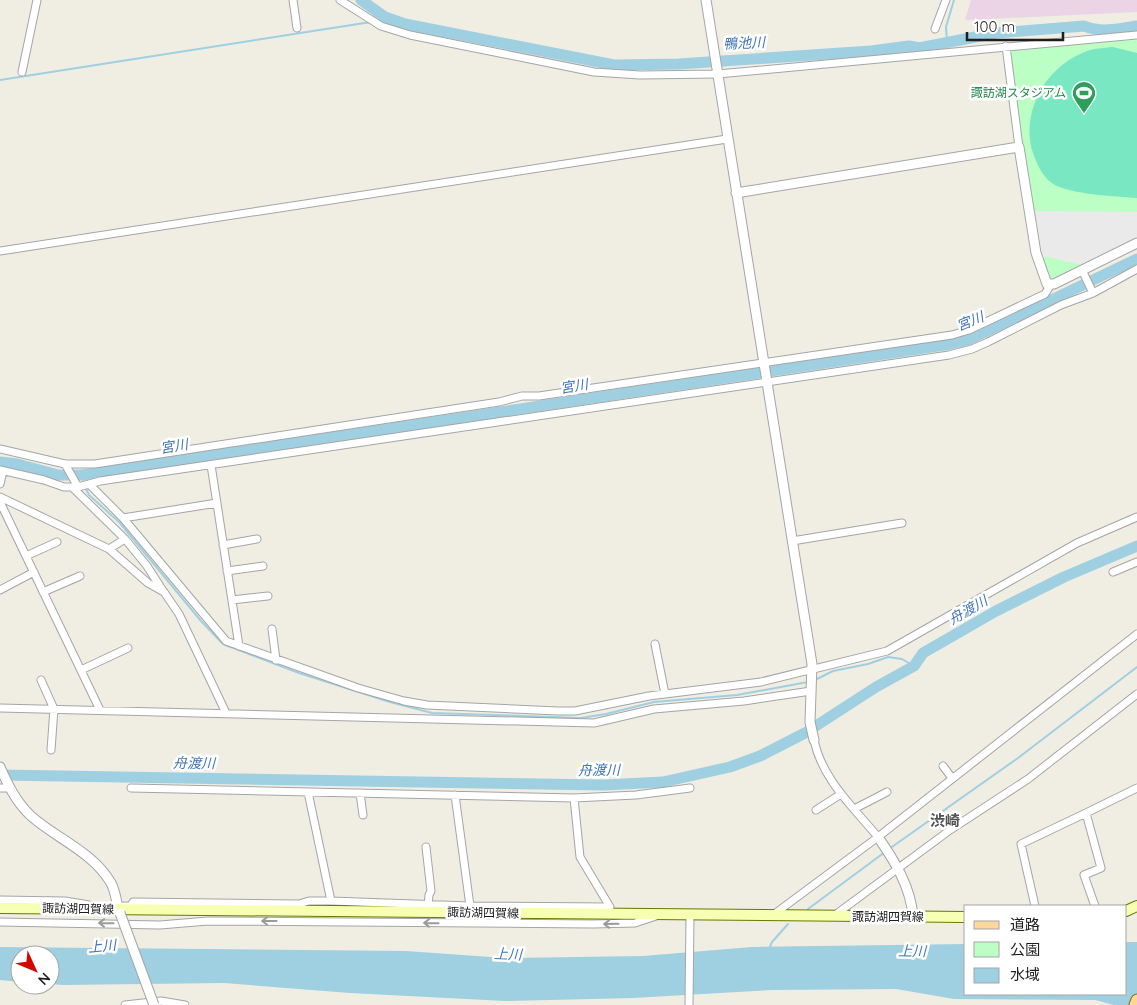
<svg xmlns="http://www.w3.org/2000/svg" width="1137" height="1005" font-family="Quicksand,'Noto Sans JP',sans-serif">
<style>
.industrial{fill:#ead4e5}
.park{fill:#bcffc4}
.pitch{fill:#79e7c2}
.parking{fill:#eaeaea}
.water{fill:#9fd0e2}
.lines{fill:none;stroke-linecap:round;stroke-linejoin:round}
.stream{stroke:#9fd0e2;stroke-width:2}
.river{stroke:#9fd0e2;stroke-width:11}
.minor-casing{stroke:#a5a5a5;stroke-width:9}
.tertiary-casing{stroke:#a5a5a5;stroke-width:11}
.secondary-casing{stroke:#677a00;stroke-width:12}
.primary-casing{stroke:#986e00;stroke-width:13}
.minor{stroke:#fff;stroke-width:7}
.tertiary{stroke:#fff;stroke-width:9}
.secondary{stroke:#f7ffb2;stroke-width:10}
.primary{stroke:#ffd899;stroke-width:11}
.tertiary-bridge-casing{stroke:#a5a5a5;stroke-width:11;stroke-linecap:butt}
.tertiary-bridge{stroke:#fff;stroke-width:9}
.oneway{stroke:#9a9a9a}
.labels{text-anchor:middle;stroke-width:5;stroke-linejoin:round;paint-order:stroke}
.leisure-label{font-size:12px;fill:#27864d;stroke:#fff;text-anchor:end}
.street-label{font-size:12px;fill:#1e1e1e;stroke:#fff}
.water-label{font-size:14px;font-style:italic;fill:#4176b8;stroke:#fff}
.quarter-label{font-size:15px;font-weight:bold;fill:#515151;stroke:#fff}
</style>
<rect width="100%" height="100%" fill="#f0ede3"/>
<path class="industrial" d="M971,0H1137V12L965,20Z"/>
<path class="park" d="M1137,40V239L1053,281L1049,279C1026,209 1020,125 1009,52L1016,47Z"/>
<path class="pitch" d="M1113,47L1137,53V198C1114,196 1078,195 1057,186C1044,180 1038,167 1033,153C1020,110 1047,64 1090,50C1097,48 1106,48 1113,47Z"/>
<path class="parking" d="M1033,211L1137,212V239L1084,265L1042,256Z"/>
<path class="water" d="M1126,942H1137V1005H1114L1095,1000L954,999L896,989L771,990L633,998L505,1001L350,993L224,983L63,985L50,984V955H20V982L0,980V947L406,951L505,958L643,956L752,947L966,944V994H1126Z"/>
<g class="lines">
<path class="stream" d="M378,21L385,17
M947,41L946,27L954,0
M0,80L371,22
M82,475L84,483
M85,487L89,495L119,522L201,621L223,644L299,673L390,702L432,713L581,718L606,714L654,702L737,695L808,682
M815,680L833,671L868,664L888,657L902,659L914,666
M889,849L1018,758L1137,667
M808,909L885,852
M769,949L772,942L788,924"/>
<path class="river" d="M361,0L385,17L405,24L614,65L679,64L871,51L909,46L919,48L996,33L1084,26C1101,33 1119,29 1137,26
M0,462L17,464L58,475H82L951,344L968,340L1137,259
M0,775L604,785L663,782L730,767L760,756L805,733L876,687L914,666L923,653L996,611L1064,577L1137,546"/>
<g class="minor-casing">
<path id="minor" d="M293,0L297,28
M340,0L381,26L410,35L594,72L640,75L718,74L1137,35
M935,29L946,0
M1006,46L1019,147
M22,72L37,0
M0,251L727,139
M1082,270L1093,293
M0,449L65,464H95L499,402L522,396H539L952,335L969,330L1045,294L1050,286
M65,464L78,487
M211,465L239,646
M0,470L44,480L64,487H78L100,481L949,355L972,349L988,342L1061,305L1093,293L1137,269
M0,484L3,471
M89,484L123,518L226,641L358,688L404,701L427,705L558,711H575L649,696L761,682L887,651L1077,543L1137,517
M73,488L125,539L147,566L163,591
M0,497L109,549L148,583L164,592L179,614L226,713
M0,502L100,710
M123,518L217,503
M792,541L902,523
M223,545L257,539
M109,549L125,539
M26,556L57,542
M227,571L263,566
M1113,572L1137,562
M0,590L34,572
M43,592L80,576
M232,600L268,596
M272,629L276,660
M655,644L665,694
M81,670L128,648
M41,680L54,709L51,750
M0,708L594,723L654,709L744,701L811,691
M943,766L952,778
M0,788H10
M131,788L574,798L636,795L690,788
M308,792L331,901
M360,793L363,815
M455,795L470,906
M854,809L887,792
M816,810L841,794
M1086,813L1137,788
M878,837L1137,634
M426,847L431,891L429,895L428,905
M0,900L65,901L89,905
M124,906H131L133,902L299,904L309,901H331L470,906L610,907L580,857L574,798
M1035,906L1021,844L1086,813L1101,868L1084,875L1095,906
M773,915L878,837C853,807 822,779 814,740
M835,915L950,830L1028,779L1137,694
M0,922L160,925L208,921L593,924L635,923L656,916
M125,1005L161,1001L185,1005
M689,1005L690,915"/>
</g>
<g class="tertiary-casing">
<path id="tertiary" d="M706,0L812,664L810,722L814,740
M736,193L1019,147L1036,253L1047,284H1054L1137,243
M0,767C8,785 16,802 31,816C57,839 93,852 111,883C116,892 116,903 120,913
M878,837C894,860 911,887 913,917"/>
</g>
<g class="secondary-casing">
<path id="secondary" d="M0,908L966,917
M1126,911L1137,906"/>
</g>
<g class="primary-casing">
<path id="primary" d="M1135,1005L1137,1000"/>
</g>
<use href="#minor" class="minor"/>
<use href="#tertiary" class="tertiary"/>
<use href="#secondary" class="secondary"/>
<use href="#primary" class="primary"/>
<g class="tertiary-bridge-casing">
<path id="tertiary-bridge" d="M120,913L154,1005"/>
</g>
<use href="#tertiary-bridge" class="tertiary-bridge"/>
</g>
<defs><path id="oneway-shaft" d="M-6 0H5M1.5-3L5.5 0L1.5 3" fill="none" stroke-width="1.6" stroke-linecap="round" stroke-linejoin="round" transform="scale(1.25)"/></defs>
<g class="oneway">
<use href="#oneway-shaft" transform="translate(269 921) rotate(-180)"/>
<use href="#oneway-shaft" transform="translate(106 923) rotate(-179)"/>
<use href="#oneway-shaft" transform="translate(431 923) rotate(-179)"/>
<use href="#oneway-shaft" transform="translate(611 924) rotate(179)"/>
</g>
<defs>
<g id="stadium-pin" transform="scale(1.25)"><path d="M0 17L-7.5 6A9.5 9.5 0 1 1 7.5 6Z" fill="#2e9e5b" stroke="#fff"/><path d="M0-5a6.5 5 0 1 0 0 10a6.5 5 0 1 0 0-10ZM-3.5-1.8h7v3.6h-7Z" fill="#fff"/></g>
</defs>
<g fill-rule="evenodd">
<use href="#stadium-pin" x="1084" y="93"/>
</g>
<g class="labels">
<g class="leisure-label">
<text x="1066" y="97">諏訪湖スタジアム</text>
</g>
<g class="street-label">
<text transform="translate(78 909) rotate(1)" y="4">諏訪湖四賀線</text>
<text transform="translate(483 913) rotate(1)" y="4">諏訪湖四賀線</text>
<text x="888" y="921">諏訪湖四賀線</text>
</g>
<g class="water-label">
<text transform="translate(744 43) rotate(-3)" y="5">鴨池川</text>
<text transform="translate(970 321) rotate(-22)" y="5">宮川</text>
<text transform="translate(574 386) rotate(-9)" y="5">宮川</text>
<text transform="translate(174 446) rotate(-9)" y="5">宮川</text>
<text transform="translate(968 610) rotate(-30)" y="5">舟渡川</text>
<text transform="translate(194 763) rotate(1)" y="5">舟渡川</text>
<text transform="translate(599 770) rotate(-1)" y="5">舟渡川</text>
<text transform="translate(102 946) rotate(-5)" y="5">上川</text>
<text transform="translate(912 951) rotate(1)" y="5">上川</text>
<text transform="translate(508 954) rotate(2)" y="5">上川</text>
</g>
<g class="quarter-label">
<text x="945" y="826">渋崎</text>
</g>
</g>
<rect x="964" y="905" width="162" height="90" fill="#ffffff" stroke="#a5a5a5"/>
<rect x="974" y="921" width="25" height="8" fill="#ffd899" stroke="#a5a5a5"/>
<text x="1010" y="930" font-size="15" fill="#1e1e1e">道路</text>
<rect x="974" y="942" width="25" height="15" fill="#bcffc4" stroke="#a5a5a5"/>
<text x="1010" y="955" font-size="15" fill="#1e1e1e">公園</text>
<rect x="974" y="968" width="25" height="15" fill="#9fd0e2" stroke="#a5a5a5"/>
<text x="1010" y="980" font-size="15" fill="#1e1e1e">水域</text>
<g transform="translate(35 970) rotate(134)"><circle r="24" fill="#ffffff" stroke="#a5a5a5"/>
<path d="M0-4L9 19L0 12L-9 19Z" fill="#cc0a00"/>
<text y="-8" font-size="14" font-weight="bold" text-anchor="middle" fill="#1e1e1e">N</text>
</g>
<path d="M967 32v8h96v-8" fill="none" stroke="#1e1e1e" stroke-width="2.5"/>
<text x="974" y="32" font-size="15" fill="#1e1e1e" stroke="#ffffff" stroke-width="4" paint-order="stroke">100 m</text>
</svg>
